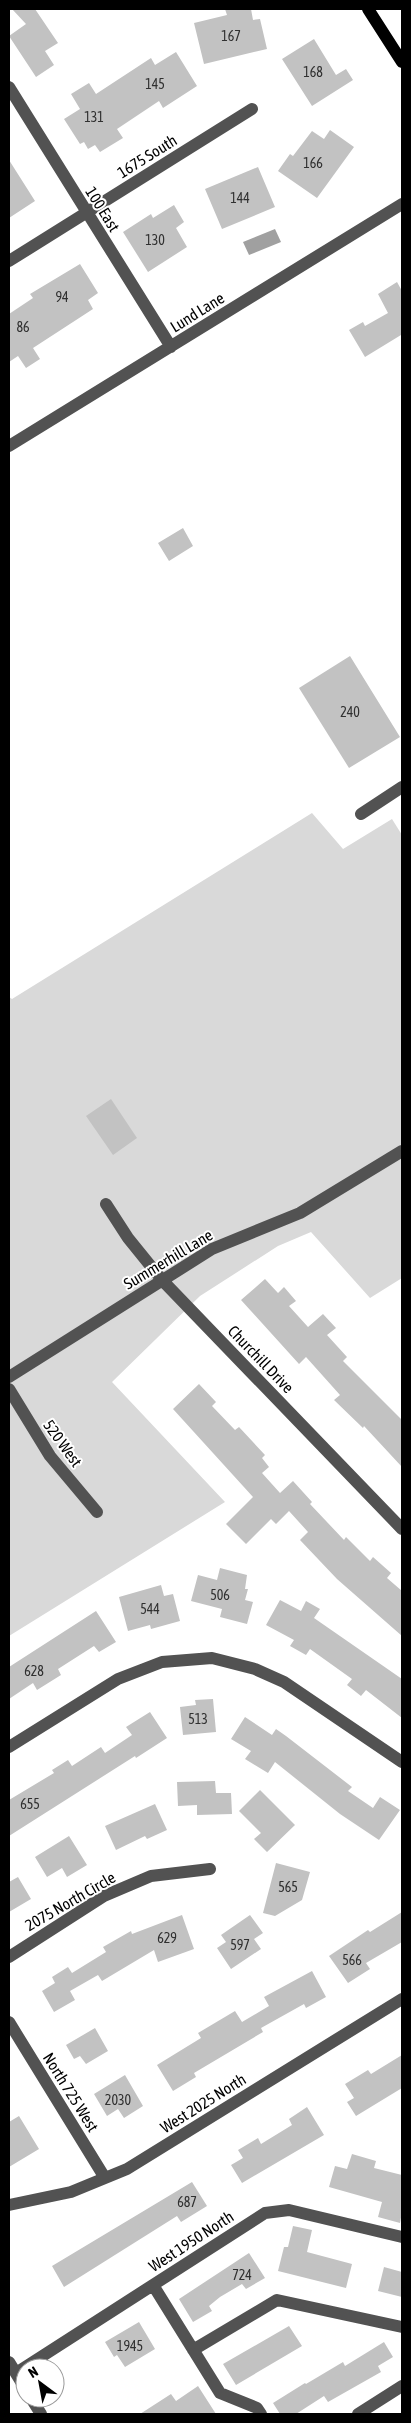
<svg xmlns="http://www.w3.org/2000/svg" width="411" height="2423" font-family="'Asap Condensed',sans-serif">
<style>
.green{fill:#d9d9d9}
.water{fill:#a0a0a0}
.building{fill:#c2c2c2}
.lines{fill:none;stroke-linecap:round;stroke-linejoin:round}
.minor{stroke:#525252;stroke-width:12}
.major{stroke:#000;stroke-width:12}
.labels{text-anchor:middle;stroke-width:4;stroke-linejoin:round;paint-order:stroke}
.number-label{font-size:14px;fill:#303030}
.street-label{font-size:16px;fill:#000;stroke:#fff}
</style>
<rect width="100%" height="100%" fill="#fff"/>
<path class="green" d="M312,813L343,849L392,819L402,835V1278L370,1298L311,1232L278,1246L200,1296L112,1382L225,1502L9,1636V997L12,999Z"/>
<path class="water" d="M275,229L281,242L249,255L243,242Z"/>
<path class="building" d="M12,9H35L58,43L45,51L54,65L36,77L9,36L26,24Z
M225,9H251L253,20L260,19L267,49L204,64L194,23L227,15Z
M314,39L336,75L346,69L353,80L312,106L282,59Z
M176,52L197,86L163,108L159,101L117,129L123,138L100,152L95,145L88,149L84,142L80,144L64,119L80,109L71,94L89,83L96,94L151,58L155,65Z
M330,130L354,147L317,198L278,171L290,154L293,156L312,131L324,139Z
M9,160L35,201L9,218Z
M258,167L275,207L222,229L205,189Z
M174,205L184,222L176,228L187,247L148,272L123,232L151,214L153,218Z
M80,264L98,293L88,300L93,309L33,348L40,359L26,368L18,356L9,362V314L33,298L30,294Z
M397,282L402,291V336L401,335L365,357L349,330L363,322L365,326L388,313L378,294Z
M183,528L193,546L169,561L158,543Z
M350,656L400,737L349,768L299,688Z
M111,1099L137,1138L113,1155L86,1116Z
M265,1279L278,1293L284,1287L296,1301L289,1306L308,1327L323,1314L336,1328L327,1335L347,1357L343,1361L402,1420V1467L364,1426L363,1428L334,1400L340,1395L306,1357L299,1364L241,1300Z
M199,1384L216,1402L212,1406L235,1430L239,1427L265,1455L262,1458L269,1467L262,1473L280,1493L293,1481L312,1502L310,1504L344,1540L346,1537L370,1561L373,1557L391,1573L387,1578L402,1591V1636L337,1579L300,1540L308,1532L289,1511L276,1524L271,1519L246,1544L226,1524L253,1497L173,1409Z
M220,1568L247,1575L245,1589H248L245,1600L253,1602L247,1624L220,1617L222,1609L191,1601L198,1575L217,1580Z
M161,1585L164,1596L173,1594L180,1621L151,1629L150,1625L128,1631L119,1597Z
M280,1600L301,1611L306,1601L320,1609L314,1618L402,1679V1718L366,1690L361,1696L347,1685L352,1679L310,1649L306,1655L290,1646L294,1640L266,1625Z
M96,1611L116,1642L99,1652L94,1646L58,1669L61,1675L37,1690L33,1683L9,1699V1667Z
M213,1699L216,1732L183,1735L180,1707L196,1705L195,1700Z
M150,1712L167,1738L136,1758L135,1756L9,1836V1800L54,1773L52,1770L68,1760L72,1766L101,1747L105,1753L132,1735L126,1727Z
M245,1717L272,1735L276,1729L286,1736L352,1787L348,1791L373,1808L380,1797L400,1810L379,1840L340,1814L275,1762L268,1773L245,1759L251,1751L231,1739Z
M215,1781L216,1793H231L232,1814L197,1815V1805L178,1806L177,1782Z
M260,1790L295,1825L267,1852L254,1839L261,1833L239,1811Z
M155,1804L167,1830L147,1839L145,1836L116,1850L105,1826Z
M69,1836L87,1865L67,1877L62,1868L47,1877L35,1857Z
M276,1863L310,1872L302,1900L275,1916L263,1913Z
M18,1877L31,1899L9,1912V1882Z
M402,1912V1942L366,1963L370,1969L348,1983L329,1956L368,1930L370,1932Z
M182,1915L194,1949L158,1962L154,1950L102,1981L98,1975L70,1991L75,2000L54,2012L42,1991L55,1983L52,1977L68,1967L72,1973L106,1952L103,1947L131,1931L132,1934Z
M250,1915L263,1933L254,1939L261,1949L231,1969L217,1948L226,1942L221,1935Z
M312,1971L326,1997L306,2008L304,2004L261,2028L263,2032L194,2073L196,2077L173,2091L157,2065L201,2038L198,2033L235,2011L242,2022L269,2006L264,1997Z
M95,2028L108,2051L86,2064L80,2056L74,2059L66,2045Z
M402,2055V2088L356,2116L347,2102L354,2098L345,2084L368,2070L371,2074Z
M125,2075L143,2106L124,2118L118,2109L107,2116L94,2094Z
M307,2107L324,2135L242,2183L231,2165L243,2158L238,2150L258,2138L261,2144L292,2125L289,2119Z
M19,2116L39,2149L9,2167V2122Z
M352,2154L376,2161L374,2168L402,2175V2212L400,2223L378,2217L382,2202L329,2187L335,2166L347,2169Z
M192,2182L207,2206L181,2222L177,2216L64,2287L52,2266Z
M293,2226L312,2230L307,2252L352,2264L346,2288L278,2271L284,2247H288Z
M249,2253L265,2278L246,2289L242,2284L220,2297L209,2306L212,2311L193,2322L179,2299Z
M384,2267L402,2272V2297L378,2291Z
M139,2322L155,2349L125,2367L117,2355L114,2357L105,2342Z
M289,2326L302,2346L236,2385L223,2364Z
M384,2342L393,2357L378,2366L381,2372L328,2402L324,2396L296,2414H280L273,2403L305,2383L306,2384L343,2362L345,2366Z
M198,2386L216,2414H140L171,2394L176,2401Z"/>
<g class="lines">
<path class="minor" d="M9,87L171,347
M9,261L252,109
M9,446L402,204
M361,814L402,787
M106,1204L128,1238L162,1280L402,1529
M9,1377L212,1249L300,1213L402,1151
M9,1389L50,1456L97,1512
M9,1747L118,1679L162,1662L212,1658L255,1669L284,1682L402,1762
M9,1957L104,1896L151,1876L210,1869
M9,2022L105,2178
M9,2205L71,2192L127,2169L402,1999
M153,2285L220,2393L257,2408L261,2414
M193,2350L277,2300L402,2327
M9,2362L25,2388
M16,2373L265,2213L289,2210L402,2237
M31,2398L41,2414
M358,2414L402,2386"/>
<path class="major" d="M368,9L402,62"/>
</g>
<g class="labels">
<g class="number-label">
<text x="231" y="41">167</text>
<text x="313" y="77">168</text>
<text x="155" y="89">145</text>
<text x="94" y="122">131</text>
<text x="313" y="168">166</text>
<text x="240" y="203">144</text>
<text x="155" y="245">130</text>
<text x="62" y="302">94</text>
<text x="23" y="332">86</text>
<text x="350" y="717">240</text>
<text x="220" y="1600">506</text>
<text x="150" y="1614">544</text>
<text x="34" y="1676">628</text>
<text x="198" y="1724">513</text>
<text x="30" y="1809">655</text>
<text x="288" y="1892">565</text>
<text x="167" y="1943">629</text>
<text x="240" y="1950">597</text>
<text x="352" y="1965">566</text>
<text x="118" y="2105">2030</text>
<text x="187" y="2207">687</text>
<text x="242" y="2280">724</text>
<text x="130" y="2351">1945</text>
</g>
<g class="street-label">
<text transform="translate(147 156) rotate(-32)" y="6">1675 South</text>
<text transform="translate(103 209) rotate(58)" y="6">100 East</text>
<text transform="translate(197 312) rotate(-32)" y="6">Lund Lane</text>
<text transform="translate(168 1259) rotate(-31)" y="6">Summerhill Lane</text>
<text transform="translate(261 1359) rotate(46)" y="6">Churchill Drive</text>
<text transform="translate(63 1443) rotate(54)" y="6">520 West</text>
<text transform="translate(70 1901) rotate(-30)" y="6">2075 North Circle</text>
<text transform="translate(71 2092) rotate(58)" y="6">North 725 West</text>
<text transform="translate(203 2103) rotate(-32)" y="6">West 2025 North</text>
<text transform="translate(191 2241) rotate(-33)" y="6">West 1950 North</text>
</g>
</g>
<rect width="411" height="2423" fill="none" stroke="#000000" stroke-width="20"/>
<g transform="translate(40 2383) rotate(328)"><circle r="24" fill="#ffffff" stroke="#999999"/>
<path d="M0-4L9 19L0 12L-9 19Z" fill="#000000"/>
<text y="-8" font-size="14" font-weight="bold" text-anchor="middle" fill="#000000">N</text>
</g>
</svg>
